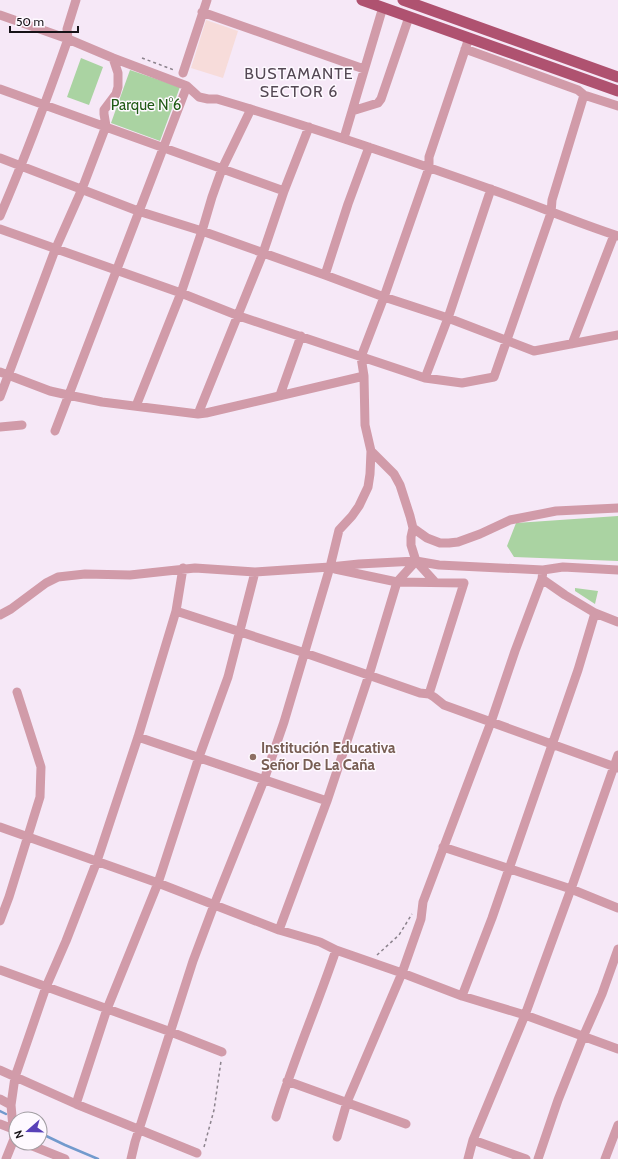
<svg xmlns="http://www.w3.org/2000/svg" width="618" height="1159" font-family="Cabin,sans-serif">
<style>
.education{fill:#f7dcda}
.green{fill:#aad3a2}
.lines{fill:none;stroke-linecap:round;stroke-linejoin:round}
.stream{stroke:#729acd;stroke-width:2.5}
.path{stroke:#8c838d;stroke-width:1.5;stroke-dasharray:3 3;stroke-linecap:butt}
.minor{stroke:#d19ba9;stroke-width:9}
.major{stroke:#af5270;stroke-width:11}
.education-dot{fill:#8d6e63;stroke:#fef9ff;stroke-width:1.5}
.labels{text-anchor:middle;stroke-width:3;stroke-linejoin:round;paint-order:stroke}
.park-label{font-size:15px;fill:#205a15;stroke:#fef9ff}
.education-label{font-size:15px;font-weight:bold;fill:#785e54;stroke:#fef9ff;text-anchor:start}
.neighbourhood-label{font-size:16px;letter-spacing:1px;fill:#544854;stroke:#fef9ff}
</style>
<rect width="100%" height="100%" fill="#f6e8f7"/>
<path class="education" d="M206,20L238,31L223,78L191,68Z"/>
<path class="green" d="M81,58L103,67L89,105L67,97Z
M130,70L180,87L160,141L111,123Z
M618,516V561L514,557L507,546L516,523Z
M575,588L598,591L595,604L575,591Z"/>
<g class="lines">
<path class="stream" d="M0,1111L6,1114
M40,1133L65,1145L98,1159"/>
<path class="path" d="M142,58L174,70
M377,955L399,935L412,914
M204,1147L214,1110L221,1061"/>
<path class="minor" d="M202,12L364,69
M0,15L68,39L113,58L187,86L199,97L208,99H217C309,126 400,157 490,189C533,204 575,222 618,236
M465,49L578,90L584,95L618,106
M183,73L207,0
M0,89L284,191
M352,111L378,103L381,99L409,17
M344,138L383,7
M0,158L138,211L202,231L325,275L384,297L448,318L534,351L618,335
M0,216C25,158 47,99 68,39L67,29L76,0
M0,229L181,293L239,316L425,378L462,383L494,377L551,213L552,200L584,95
M325,275L348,204L369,147
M572,344L614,235
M0,372L50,391L68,395L102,402L198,414L206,413L364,376
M425,378L448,318L491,189
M280,395L301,336
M0,397L55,250L82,189L106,126L104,114V110L116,94L118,87V73L113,58
M136,406L181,293L202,231L212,197L222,169L251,109
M198,414L263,253L284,191L309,127
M0,427L22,425
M55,431L187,86
M413,528L427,538L440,543H449L458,542L480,534L510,520L556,511L618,508
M335,569L397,582L464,583L429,694
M542,579L565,595L595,613L618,622
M435,582L416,561L411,545V537L413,528L410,516L400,485L394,474L371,451L365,425L364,376L361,357L384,297L429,168V157L469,38
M176,611L305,653L420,693L429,694L434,697L444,705L618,768
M0,615L11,609L46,583L58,577L85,574L130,575L195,568L255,572L330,567L359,564L416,561L439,565L543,570L563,567L618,570
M138,737L327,801
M0,827L158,883L279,930L320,942L336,950L402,973L462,996L525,1015L618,1049
M443,847L571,889L618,908
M0,921L9,897L40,797L41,767L17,692
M279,930L327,801L369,675L397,582L416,561
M0,970L171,1032L222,1052
M462,996L492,918L578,670L595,613
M0,1070L76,1104L197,1153
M287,1081L406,1124
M0,1099L11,1105
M76,1104L107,1009L158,883L199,757L228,677L255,572
M276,1117C293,1061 317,1006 336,950
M0,1124L13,1129
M337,1137L347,1102L402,973L421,919L423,902L491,722L515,651L542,579L543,570
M473,1140L526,1159
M25,1143L65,1159
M6,1159L14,1139L11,1105L15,1077L46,987L66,941L97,861L138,737L176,611L183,568
M131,1159L135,1142L193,961L214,905L264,780L284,722L330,567L339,530L352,516L359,506L368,487L370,474L371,451
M468,1159L473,1140L525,1015L571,889L618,755
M538,1159L558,1100L583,1037L602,994L618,949
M605,1159L618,1125"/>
<path class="major" d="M362,0L618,91
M403,0L618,77"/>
</g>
<circle class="education-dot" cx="253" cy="757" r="4"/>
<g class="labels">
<g class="park-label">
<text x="146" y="110">Parque N°6</text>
</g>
<g class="education-label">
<text x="261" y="753">Institución Educativa<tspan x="261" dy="17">Señor De La Caña</tspan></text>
</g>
<g class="neighbourhood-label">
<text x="299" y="79">BUSTAMANTE<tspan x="299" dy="18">SECTOR 6</tspan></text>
</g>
</g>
<g transform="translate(28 1131) rotate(250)"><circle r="19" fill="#fef9ff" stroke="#a19da2"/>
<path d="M0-3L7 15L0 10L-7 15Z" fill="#5840b8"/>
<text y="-6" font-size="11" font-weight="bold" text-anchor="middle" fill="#161217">N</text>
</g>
<path d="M10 26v6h68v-6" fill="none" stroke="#161217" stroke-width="2"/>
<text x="16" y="26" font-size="12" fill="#161217" stroke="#fef9ff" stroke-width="3" paint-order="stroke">50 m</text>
</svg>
